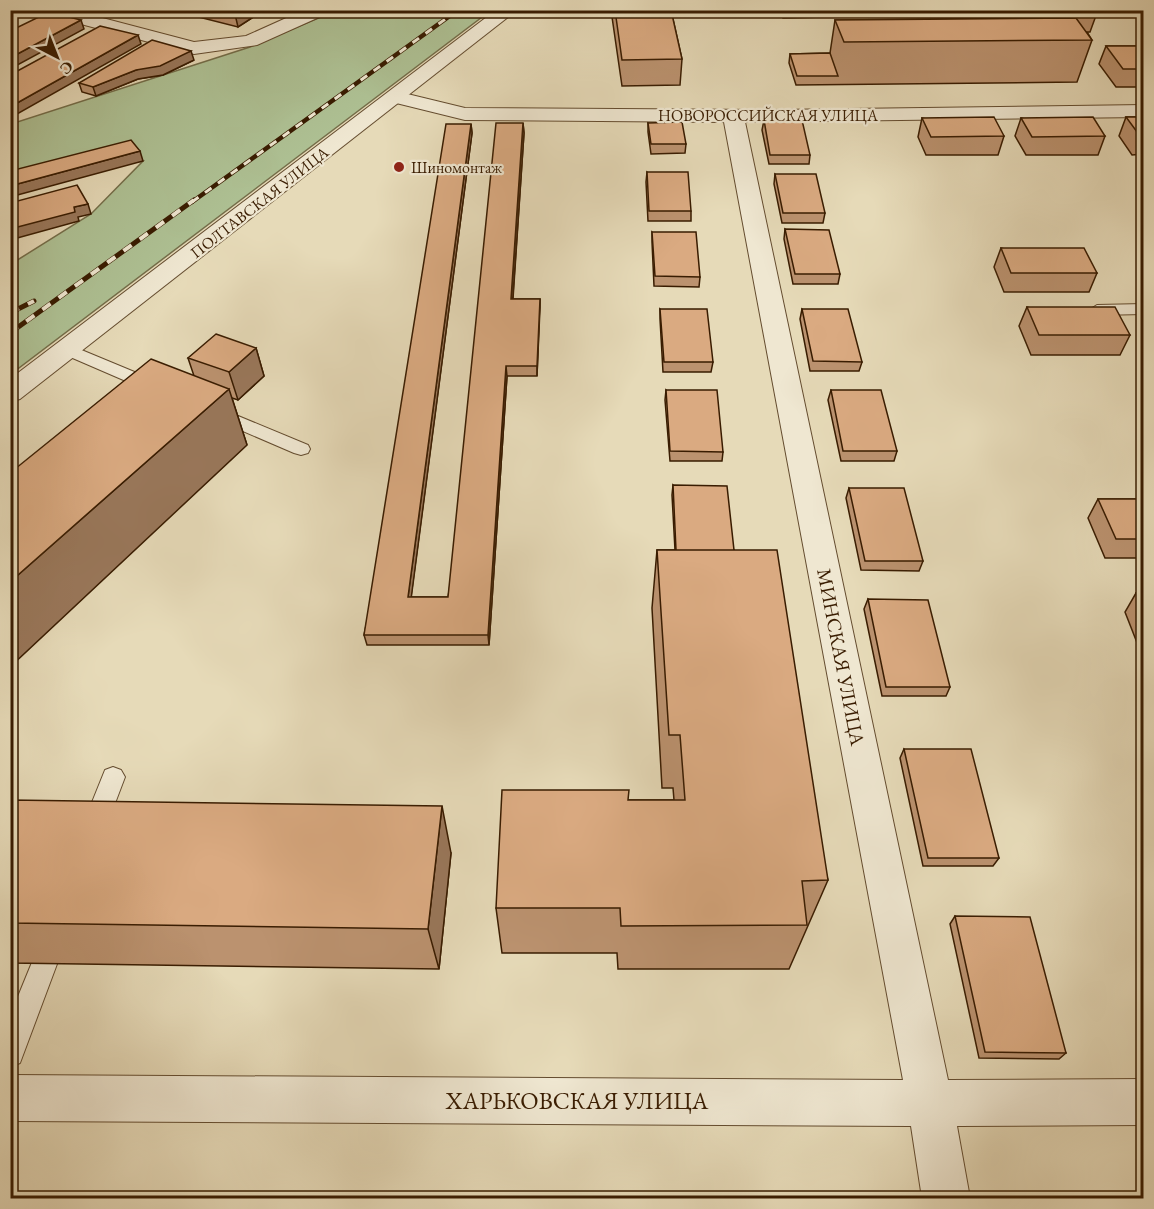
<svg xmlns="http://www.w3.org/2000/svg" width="1154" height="1209" font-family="'EB Garamond',serif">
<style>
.green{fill:#aec194;stroke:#746e4a;stroke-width:1.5}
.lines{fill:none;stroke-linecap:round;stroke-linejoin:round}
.service-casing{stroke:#644c2f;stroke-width:2}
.minor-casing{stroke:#644c2f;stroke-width:2}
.tertiary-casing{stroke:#644c2f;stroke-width:2}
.service{fill:#efe7d1;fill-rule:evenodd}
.minor{fill:#efe7d1;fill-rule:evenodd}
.tertiary{fill:#efe7d1;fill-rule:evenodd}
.rail-far1-casing{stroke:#391c01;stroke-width:4.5}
.rail-casing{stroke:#391c01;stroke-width:5}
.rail-far1{stroke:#efe7d1;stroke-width:3;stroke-dasharray:8;stroke-linecap:butt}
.rail{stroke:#efe7d1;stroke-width:4;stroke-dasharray:10;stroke-linecap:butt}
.wall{fill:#bb926f;stroke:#391c01;stroke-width:1.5}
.shaded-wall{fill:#99775a;stroke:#391c01;stroke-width:1.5}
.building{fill:#daaa81;stroke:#391c01;stroke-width:1.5}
.poi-dot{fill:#8f2418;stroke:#efe7d1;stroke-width:2}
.labels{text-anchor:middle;stroke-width:4.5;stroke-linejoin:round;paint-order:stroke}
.far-street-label{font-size:16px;fill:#391c01;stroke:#efe7d1}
.far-poi-label{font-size:16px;fill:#391c01;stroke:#efe7d1;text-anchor:start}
.street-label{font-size:20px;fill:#391c01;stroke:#efe7d1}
.near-street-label{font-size:24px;fill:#391c01;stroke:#efe7d1}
</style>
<rect width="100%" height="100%" fill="#e6dab8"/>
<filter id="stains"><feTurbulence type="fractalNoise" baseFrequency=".00333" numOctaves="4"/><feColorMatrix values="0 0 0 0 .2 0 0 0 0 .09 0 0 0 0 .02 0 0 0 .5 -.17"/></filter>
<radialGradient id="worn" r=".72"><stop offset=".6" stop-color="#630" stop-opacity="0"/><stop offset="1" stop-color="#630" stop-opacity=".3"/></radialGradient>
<path class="green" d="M335,11H490L11,374V264L91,214L143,161L11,182V124L250,47Z"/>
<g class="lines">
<g class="service-casing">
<path id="service" d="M1144,304V314L1097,315L1089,310L1097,305Z
M67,344L161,383L164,387L161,391H149L61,353L59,349L61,345Z
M214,406L308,445L310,449L308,453L301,455L294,453L208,416L205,412L208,408Z
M113,767L121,770L125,777L103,835L94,838L85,835L82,827L105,770Z
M44,951L53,955L57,964L20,1063L10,1067V1016L35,955Z"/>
</g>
<g class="minor-casing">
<path id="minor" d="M40,10H72L194,42L246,36L304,10H329L326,14L257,45L194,54L43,14Z
M395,91L465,108L773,110L1144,105V117L745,122L948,1080L1144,1079V1125L957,1126L970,1198H922L911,1126L10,1121V1075L903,1080L724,122L465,120L388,101L385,97L388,93Z"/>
</g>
<g class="tertiary-casing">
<path id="tertiary" d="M496,10H517L20,399L10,402V379Z"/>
</g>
<use href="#service" class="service"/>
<use href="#minor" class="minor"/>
<use href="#tertiary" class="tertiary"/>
<g class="rail-far1-casing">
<path id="rail-far1" d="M192,202L458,10"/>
</g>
<g class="rail-casing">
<path id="rail" d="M10,313L34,301
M10,333L194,200"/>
</g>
<use href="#rail-far1" class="rail-far1"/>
<use href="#rail" class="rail"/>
</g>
<path class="wall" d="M171,10H264L238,27Z
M611,10H671L682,59L680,85L622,86Z
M780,10H829L827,17L783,18Z
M1029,10H1098L1090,32H1087L1092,40L1077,82L796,85L789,63L790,54L830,53L835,20L1034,18Z
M1106,46H1143V87H1116L1099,64Z
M194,60L163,75L138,79L96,96L82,92L79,83Z
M1126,117H1143V154L1132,155L1119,136Z
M922,118L1004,136L998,155H926L918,137Z
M1021,118L1105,136L1098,155H1026L1015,136Z
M764,120L810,155L809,164H769L762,130Z
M523,123L524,133L513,299H540L537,376H507L489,645H367L364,635L471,124L472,133L411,597H448Z
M648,123L686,144L685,153L651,154L648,132Z
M647,172L691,211V221H648L646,182Z
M775,174L825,213L823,223H782L774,184Z
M785,229L840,274L838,284H793L784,239Z
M652,232L700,277L699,287L654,286L652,242Z
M1001,248L1097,273L1089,292H1004L994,267Z
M1027,307L1130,335L1120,355H1031L1019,326Z
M660,309L713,362L711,372H663L660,319Z
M802,309L862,362L859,371H810L800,319Z
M256,348L264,376L238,400L232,398L247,445L194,376L188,358Z
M666,390L723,452L722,461H670L665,400Z
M831,390L897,451L894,461H841L828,400Z
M673,485L734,550L828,880L789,969H618L617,953H502L496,908L628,800H674L673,788H662L652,608L657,550H675L672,495Z
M849,488L923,561L919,571L861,570L846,498Z
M1098,499H1143V558H1105L1088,518Z
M1136,593H1143V658L1125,612Z
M868,599L950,687L946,696H882L864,609Z
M904,749L999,858L993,866H923L900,758Z
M10,800L451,853L439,969L10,963Z
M955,916L1066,1053L1059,1059L979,1058L950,924Z"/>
<path class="shaded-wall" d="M234,10H264L238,27Z
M81,20L84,29L10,69V58Z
M138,35L141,44L10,118V107Z
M191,51L194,60L163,75L138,79L96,96L93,87L136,70Z
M523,123L524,133L512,309L511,299Z
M471,124L472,133L410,607L408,597Z
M140,151L143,161L10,197V186Z
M88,204L91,214L78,217L79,221L10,240V229L74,207Z
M540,299V308L537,376V366Z
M256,348L264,376L238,400L229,372Z
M506,366L507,376L489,645L488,635Z
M229,389L247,445L10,667V582Z
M442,806L451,853L439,969L428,929Z"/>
<path class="building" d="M615,10H671L682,59L622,60Z
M49,12L81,20L10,58V31Z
M1076,18L1092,40L844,42L835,20Z
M100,26L138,35L10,107V75Z
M152,40L191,51L160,66L136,70L93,87L79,83Z
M1106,46H1143V69H1123Z
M830,53L838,76H797L790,54Z
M994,117L1004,136L931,137L922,118Z
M1093,117L1105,136L1032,137L1021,118Z
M1126,117H1143V136H1140Z
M764,120H802L810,155H770Z
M682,122L686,144H651L648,123Z
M496,123H523L511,299H540L537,366H506L488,635H364L446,124H471L408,597H448Z
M131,140L140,151L10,186V171Z
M647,172H688L691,211H649Z
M775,174H816L825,213H783Z
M77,185L88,204L74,207L75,212L10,229V203Z
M785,229L829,230L840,274H795Z
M652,232H696L700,277L655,276Z
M1001,248H1084L1097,273H1011Z
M1027,307H1115L1130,335H1039Z
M660,309H707L713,362H664Z
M802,309H848L862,362L813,361Z
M216,334L256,348L229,372L188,358Z
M151,359L229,389L10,582V473Z
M666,390H717L723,452L670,451Z
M831,390H881L897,451H843Z
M673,485L727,486L734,550H676Z
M849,488H904L923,561H865Z
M1098,499H1143V539H1116Z
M657,550H777L828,880L802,881L807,925L621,926L620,908H496L502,790H629L628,800H685L680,735H669Z
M1136,593H1143V610Z
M868,599L928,600L950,687H886Z
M904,749H971L999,858H928Z
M10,800L442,806L428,929L10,923Z
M955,916L1030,917L1066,1053L985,1052Z
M647,1197V1198H581Z"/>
<circle class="poi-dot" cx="399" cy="167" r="6"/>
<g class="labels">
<g class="far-street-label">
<text x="768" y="121">НОВОРОССИЙСКАЯ УЛИЦА</text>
<text transform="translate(259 202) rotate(-38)" y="6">ПОЛТАВСКАЯ УЛИЦА</text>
</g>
<g class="far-poi-label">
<text x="411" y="173">Шиномонтаж</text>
</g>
<g class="street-label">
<text transform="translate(841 657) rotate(79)" y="7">МИНСКАЯ УЛИЦА</text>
</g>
<g class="near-street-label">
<text x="577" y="1109">ХАРЬКОВСКАЯ УЛИЦА</text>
</g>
</g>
<rect width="1154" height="1209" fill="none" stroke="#e6dab8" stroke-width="36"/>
<rect x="12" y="12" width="1130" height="1185" fill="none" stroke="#391c01" stroke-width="3"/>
<rect x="18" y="18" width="1118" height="1173" fill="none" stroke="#391c01" stroke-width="1.5"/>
<g transform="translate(57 57) rotate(138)" stroke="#efe7d1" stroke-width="4.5" paint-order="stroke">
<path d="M0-4.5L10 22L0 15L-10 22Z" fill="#391c01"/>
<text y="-9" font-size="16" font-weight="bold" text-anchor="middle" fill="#391c01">С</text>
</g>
<rect width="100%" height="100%" filter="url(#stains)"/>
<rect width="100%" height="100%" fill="url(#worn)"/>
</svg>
